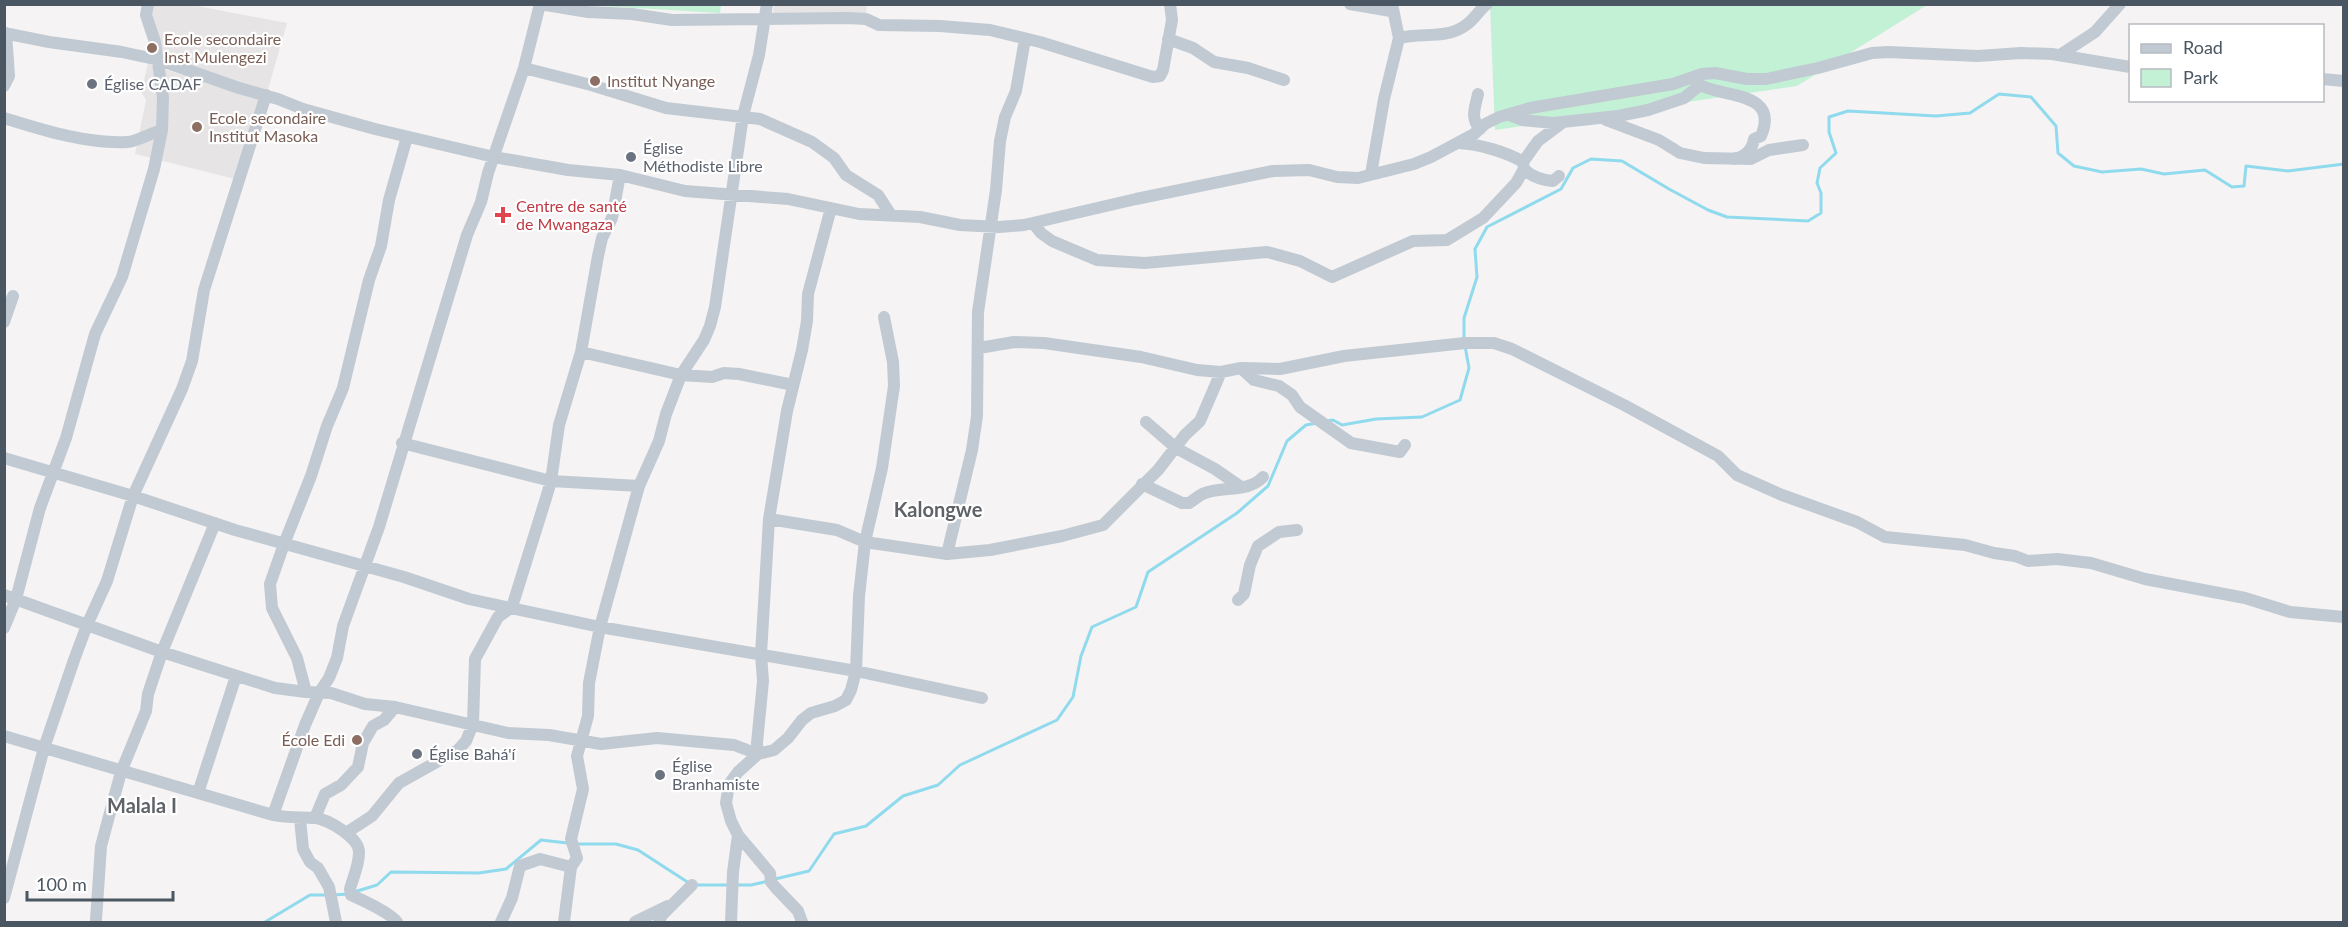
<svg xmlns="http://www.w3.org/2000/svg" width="2348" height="927" font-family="Lato,sans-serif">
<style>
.education{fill:#e6e4e5}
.green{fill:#c3f1d5}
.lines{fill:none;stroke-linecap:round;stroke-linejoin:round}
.stream{stroke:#90daee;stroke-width:3}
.street{stroke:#c1cad2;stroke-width:12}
.education-dot{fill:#8d6e63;stroke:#fff;stroke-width:2}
.worship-dot{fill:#6b7280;stroke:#fff;stroke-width:2}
.health-dot{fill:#e0444e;stroke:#fff;stroke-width:2}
.labels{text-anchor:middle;stroke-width:4.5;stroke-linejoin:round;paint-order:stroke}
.education-label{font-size:16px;fill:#785e54;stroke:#fff;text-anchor:start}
.worship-label{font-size:16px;fill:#5b616d;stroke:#fff;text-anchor:start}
.health-label{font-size:16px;fill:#be3a42;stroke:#fff;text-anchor:start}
.quarter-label{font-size:20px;font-weight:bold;fill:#5f6368;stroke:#fff}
</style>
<rect width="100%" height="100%" fill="#f5f3f3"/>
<path class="education" d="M150,5H192L287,23L267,93L162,59Z
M774,5H867L866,14L773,13Z
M148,64L260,100L239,180L135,154L146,100L141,92Z"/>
<path class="green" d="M584,5H721L720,13Z
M1490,5H1927L1797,86L1495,130Z"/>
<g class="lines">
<path class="stream" d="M1464,340V318L1477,277L1475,249L1487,227L1561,189L1573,168L1591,159L1622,161L1669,189L1708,210L1727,217L1808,221L1821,213V193L1817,183L1820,168L1836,153L1829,132V117L1848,111L1936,116L1970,113L1999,94L2031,97L2056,126L2058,153L2074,166L2102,172L2141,169L2164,174L2205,170L2232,187L2244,186L2246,166L2288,171L2344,164
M1326,421L1333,420L1342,425L1376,419L1422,417L1460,400L1469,368L1465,346
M577,844H616L638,850L689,883
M775,879L809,871L834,834L866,826L903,796L938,785L960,765L1057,720L1073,697L1081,656L1092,627L1136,607L1148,572L1237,513L1268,486L1287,441L1306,425L1317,423
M695,885H730
M737,885H751L769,881
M354,892L377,885L391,872L479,873L506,869L541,840L567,843
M334,895L348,894
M265,922L310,895H327"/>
<path class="street" d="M540,4L588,12L632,14L672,20L848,18L866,19L879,25L940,26L990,30L1040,42L1153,77L1160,76L1163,70L1172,20L1170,4
M1350,4L1391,11
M4,33L49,42L122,52L159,60L239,88L278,99L303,109L375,129L494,157L568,170L620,175L685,191L788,199L859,214L920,217L960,225L999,227L1024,225L1136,199L1273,171L1309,170L1337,177L1358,178L1414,164L1431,157L1474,134L1485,124L1499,117L1530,108L1673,84L1702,74L1715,73L1747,79H1766L1818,68L1872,53L1888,52L1978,56L2021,53L2052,54L2130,67
M1399,38C1421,32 1446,40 1466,25C1474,20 1479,10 1487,4
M1168,39L1193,48L1214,62L1248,68L1284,80
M2060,55L2095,32L2120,4
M524,68L591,85L666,108L760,119L812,142L834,158L846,175L878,195L891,215
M2322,79L2344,81
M4,86L9,76L6,33
M1478,94C1475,108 1470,118 1480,129
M1509,115L1522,120L1553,123L1618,116L1648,110L1684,98L1700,85C1724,98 1780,91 1761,136L1754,139C1752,151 1745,157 1734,159
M4,118C43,130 86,144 127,142C135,142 151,133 162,130
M1606,120L1659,140L1680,153L1704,158L1751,159L1769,150L1803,145
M1459,143C1478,144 1507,152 1523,162
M1371,174L1384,99L1399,38L1392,4
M1559,176L1553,181C1542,180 1532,177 1524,169L1523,162L1538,141L1562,123
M1033,223L1041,233L1052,241L1097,260L1145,263L1267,252L1300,261L1332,277L1413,241L1447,240L1483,218L1516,183L1524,169
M4,322L13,296
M979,348L1014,342L1044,343L1141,357L1197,370L1221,372L1241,368L1280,369L1344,356L1465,343H1494L1512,349L1624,405L1718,456L1737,475L1782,495L1857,522L1885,537L1965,545L1994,553L2015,556L2028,561L2057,559L2091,563L2145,579L2245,598L2290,612L2344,617
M581,352L681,375L712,377L724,373L739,374L793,385
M1241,368L1254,380L1279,386L1292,395L1300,407L1351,443L1400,452L1405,445
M1146,422L1176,448L1215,469L1241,487
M402,443L551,481L639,486
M4,458L133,496L235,530L404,577L469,599L600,627L856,671L982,698
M1142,484L1182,503H1189C1194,500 1199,495 1205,493C1224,486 1248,493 1263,477
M769,519L837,530L865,542L947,554L990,550L1062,536L1103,525L1158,470L1185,435L1200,421L1221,372
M947,554L972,450L977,416L978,312L996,190L1000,141L1005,117L1016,91L1025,39
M4,595L162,652L275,688L306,692L331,693L365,704L395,707L508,733L549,735L601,744L657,738L734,745L758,754
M1238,600L1244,594L1250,565L1258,546L1279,532L1297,530
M4,628L16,599L40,508L66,438L95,334L122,277L154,169L162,130L163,97L155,42L146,15L148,4
M306,692L297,658L272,608L270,584L284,544L311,476L327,426L343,388L369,280L381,246L389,200L407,137
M4,736L273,815C287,818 301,817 315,818C328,819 360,838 359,853C359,865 353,878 350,889L351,895C364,901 389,912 397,922
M758,754L757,743L763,681L761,654L769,519L787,411L802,350L807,321L808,294L831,208
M198,793L236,676
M273,815L305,725L319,693L329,678L337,658L343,626L379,527L467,235L481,202L488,173L524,68L540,4
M315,818L325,794L341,785L358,767L363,743L373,726L384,720L395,707
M300,819L303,849L310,862L318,868L329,887L336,922
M346,833L372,816L399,783L458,750L466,741L473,724L475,659L498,617L512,607L546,498L551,481L559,425L581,352L598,256L602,238L612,218L620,175
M738,835L770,873L771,882L776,888L798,911L802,922
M4,898L44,748L74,660L87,625L107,581L133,496L182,389L192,361L204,290L266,95
M96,920L101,846L121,772L146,711L148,694L162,652L215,523
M501,922L512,898L520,866L540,859L571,867
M564,922L571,867L577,858L571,839L583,789L577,756L588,716L589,683L600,627L639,486L659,441L666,414L681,375L704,340L710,326L715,307L743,116L759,55L767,4
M635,922L668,906
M659,922L662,915L692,885
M731,922L733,872L738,835L731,821L726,803L729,784L738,772L758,754L774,750L788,738L802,720L811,713L835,706L846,700L851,690L856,671L859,596L865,542L882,468L894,386L893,362L884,317"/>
</g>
<g class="education-dot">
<circle cx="152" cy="48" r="6"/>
<circle cx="595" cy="81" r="6"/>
<circle cx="197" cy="127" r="6"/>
<circle cx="357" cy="740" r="6"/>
</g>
<g class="worship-dot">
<circle cx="92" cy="84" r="6"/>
<circle cx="631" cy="157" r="6"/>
<circle cx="417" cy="754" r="6"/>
<circle cx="660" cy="775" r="6"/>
</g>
<path class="health-dot" d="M500 206h6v6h6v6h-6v6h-6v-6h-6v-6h6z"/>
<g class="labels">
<g class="education-label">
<text x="164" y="45">Ecole secondaire<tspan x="164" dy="18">Inst Mulengezi</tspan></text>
<text x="607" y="87">Institut Nyange</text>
<text x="209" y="124">Ecole secondaire<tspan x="209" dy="18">Institut Masoka</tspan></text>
<text x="345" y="746" text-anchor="end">École Edi</text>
</g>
<g class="worship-label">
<text x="104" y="90">Église CADAF</text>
<text x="643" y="154">Église<tspan x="643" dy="18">Méthodiste Libre</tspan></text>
<text x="429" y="760">Église Bahá'í</text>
<text x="672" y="772">Église<tspan x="672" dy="18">Branhamiste</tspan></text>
</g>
<g class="health-label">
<text x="516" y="212">Centre de santé<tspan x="516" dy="18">de Mwangaza</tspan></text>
</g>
<g class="quarter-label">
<text x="938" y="517">Kalongwe</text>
<text x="142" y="813">Malala I</text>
</g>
</g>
<rect width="2348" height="927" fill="none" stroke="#4a5661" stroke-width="12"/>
<rect x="2129" y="24" width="195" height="78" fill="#ffffff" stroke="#b7bbc0" stroke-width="1.5"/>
<rect x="2141" y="44" width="30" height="9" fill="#c1cad2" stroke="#b7bbc0" stroke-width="1.5"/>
<text x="2183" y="54" font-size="18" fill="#4a5661">Road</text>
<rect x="2141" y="69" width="30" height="18" fill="#c3f1d5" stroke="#b7bbc0" stroke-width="1.5"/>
<text x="2183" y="84" font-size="18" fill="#4a5661">Park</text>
<path d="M27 891v9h146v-9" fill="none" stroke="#4a5661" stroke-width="3"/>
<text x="36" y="891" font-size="18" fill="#4a5661" stroke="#ffffff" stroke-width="4.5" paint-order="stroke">100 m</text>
</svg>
